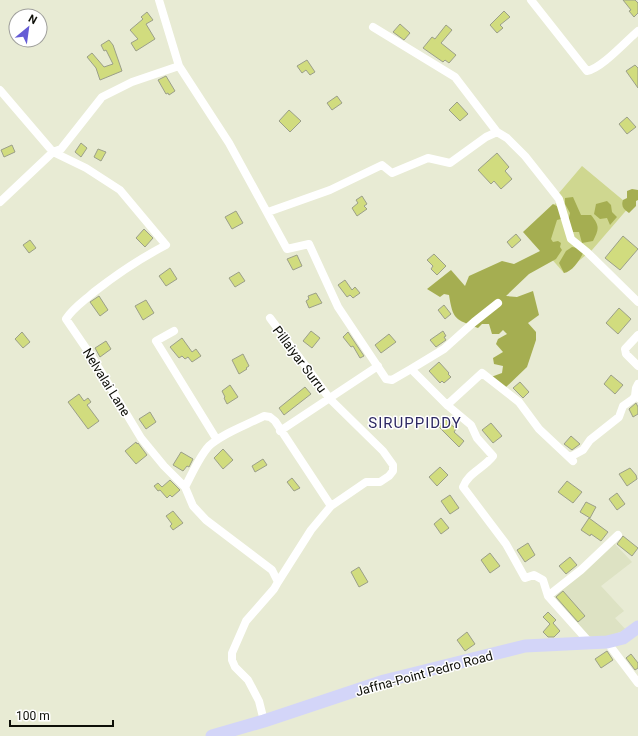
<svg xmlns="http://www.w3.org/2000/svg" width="638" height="736" font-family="Roboto,sans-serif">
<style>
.built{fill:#dde2c3}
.green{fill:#cfd790}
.forest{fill:#a5ae51}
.building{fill:#d1dc7e;stroke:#9b9f89}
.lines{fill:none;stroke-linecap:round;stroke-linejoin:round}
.street{stroke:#fff;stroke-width:8}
.primary{stroke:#d3d5f8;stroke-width:13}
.labels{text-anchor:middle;stroke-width:3;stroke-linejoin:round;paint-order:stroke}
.street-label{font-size:13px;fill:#0e0f08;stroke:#fff}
.quarter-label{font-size:15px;letter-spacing:1px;fill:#2d2963;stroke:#fff}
</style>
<rect width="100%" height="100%" fill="#e8ebd4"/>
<path class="built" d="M612,541L632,562L601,586L624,611L615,618L626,630L612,635L597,638L582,634L548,596Z"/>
<path class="green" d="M582,166L630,206L592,250L564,273L526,230L556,203L559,193Z"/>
<path class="forest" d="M632,189L638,190V200L636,201V206L629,213C623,209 621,206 623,200L627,198V191Z
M573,197L581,215H591C600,226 599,229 593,241L582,243L579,232H573L568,221L570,213L565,204V198Z
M607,201L611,205L612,212L617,217L610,225L607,218L600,219L594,214L596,204Z
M553,204L560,208L561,219L557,220L551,239L553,242L558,241L561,243L560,247L562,250L556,259L529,274L506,296L517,297L533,291L539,315L528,323L536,332V340L527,367L505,388L491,377L502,373L503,366L494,364L493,358L503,352L496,344L498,339L507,334L503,330L499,334H492L489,324H482L478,328C455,319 453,320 449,295L444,294L440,297L427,289L451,270L465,286L469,276L502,261L514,264L540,251L523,232Z
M572,247L578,248L583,253C580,260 572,272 564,273L559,263L566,251Z"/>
<path class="building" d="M623,0H635L638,3V13L634,17L629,11L631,10Z
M504,11L510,17L500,25L503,28L497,33L490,25Z
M147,12L153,20L146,24L155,39L136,51L131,43L138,39L130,30L143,19L141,17Z
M400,24L410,33L404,40L393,32Z
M446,25L452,30L441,43L456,55L449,63L445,60L443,62L423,48L432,37L435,39Z
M109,40L113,45L122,71L100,80L96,68L87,57L92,53L104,67L113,64L106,50L104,51L101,45Z
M307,60L315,72L310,75L306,70L302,73L297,66Z
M635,65L638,68V88L626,71Z
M166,76L175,91L169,95L168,93L166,94L158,80Z
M337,96L342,103L332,110L327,103Z
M457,102L468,114L460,121L449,110Z
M289,110L301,121L290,132L279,121Z
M627,117L636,127L627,134L619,124Z
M81,143L87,148L81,157L75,152Z
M12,145L15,152L4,157L1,150Z
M98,149L106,152L101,161L94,157Z
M497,153L509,167L505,171L512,179L501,189L494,181L491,184L478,170Z
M362,196L367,204L364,206L367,209L357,216L352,208L358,203L356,200Z
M236,211L243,223L232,229L225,217Z
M144,229L153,238L145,247L136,238Z
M516,234L521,240L512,248L507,242Z
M623,236L638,249L620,270L605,258Z
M30,240L36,248L29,253L23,245Z
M434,254L446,266L437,275L431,269L433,266L427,260Z
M297,255L302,266L293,270L287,259Z
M170,268L177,279L166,286L159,276Z
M239,272L245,281L235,287L229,278Z
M345,280L352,290L355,287L360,293L353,298L350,295L347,297L338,285Z
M316,293L322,303L309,308L306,301L309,299L308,296Z
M99,296L108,310L100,316L90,302Z
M146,300L154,313L143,320L135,306Z
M444,305L451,314L445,319L438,310Z
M619,308L631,319L618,334L606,323Z
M311,331L320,338L312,348L303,341Z
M443,331L446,336L444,337L446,340L436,347L430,340Z
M22,332L30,342L23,348L15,339Z
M348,332L364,356L360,358L353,346L351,347L343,337Z
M389,334L396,342L381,353L375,345Z
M182,338L192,352L196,349L201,356L192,362L188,357L185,359L182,356L179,358L170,347Z
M106,341L111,349L100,357L95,348Z
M243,354L249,366L246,368L247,369L239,374L232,360Z
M439,362L449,373L448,374L451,377L444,383L442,381L440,383L429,371Z
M611,375L623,385L615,394L604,384Z
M520,382L529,392L523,398L513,388Z
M230,385L238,397L227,404L224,398L225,397L222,391Z
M305,387L311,394L284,415L279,408Z
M79,394L84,401L88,398L91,402L87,405L99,421L88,429L68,402Z
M636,403L638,407V414L633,417L629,409Z
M150,412L156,422L146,429L139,419Z
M445,419L456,429L454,432L464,441L459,447L438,426Z
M491,423L502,436L493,443L482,430Z
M571,436L580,444L572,450L564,444Z
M136,442L137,444L138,443L147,455L136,464L125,451Z
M223,449L233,460L223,469L214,458Z
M181,452L193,459L189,467L187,466L183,471L173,465Z
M263,459L267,465L255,472L252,466Z
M440,467L448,475L437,486L429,477Z
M630,468L636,475L637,479L627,486L619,474Z
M292,478L300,488L294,491L287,482Z
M170,480L180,490L172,497L170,495L167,498L160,490L158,491L154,486L158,483L162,487Z
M567,481L582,492L573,503L558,492Z
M617,493L625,504L617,510L609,499Z
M450,495L459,508L450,514L441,501Z
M586,502L596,507L590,518L580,512Z
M173,511L183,523L173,530L170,526L172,524L166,516Z
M441,518L449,528L441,534L434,524Z
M589,518L608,532L601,541L591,534L590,536L581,530Z
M623,536L638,548L632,556L617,544Z
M528,543L535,555L525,562L517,550Z
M490,553L500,566L490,573L481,560Z
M570,557L577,565L566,574L559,566Z
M359,567L368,582L359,587L351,572Z
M563,591L585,616L578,622L556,597Z
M548,612L556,620L553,623L560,631L554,637H548L543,632L550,624L543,617Z
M467,632L475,644L465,651L457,640Z
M607,651L613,660L601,668L595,659Z
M631,654L638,663V668L635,670L626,658Z"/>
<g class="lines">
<path class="street" d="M159,0L179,66L229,143L287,249L309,244L338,307L386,379L392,380L411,369L447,405L471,425L477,438L493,456C484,468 468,473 463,487L506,544L525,578L534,575L543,580L548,596L590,643
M531,0L587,71C601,69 626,41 638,31
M373,27L455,77L497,132L507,138L525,156L559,199L571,239L587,252L638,302
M0,90L53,152L86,168L120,190L166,245C141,258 117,274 94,292C84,301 73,308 66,319L94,360L141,438L164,466L185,487L193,506L206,520L272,570L278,582L274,589L246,621L232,653V660L235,667L248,680L259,701L264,721
M0,202L53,152L61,149L102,97L132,82L179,66
M268,212L330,190L382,165L392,173L428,158L450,163L486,137L497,132
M270,318L330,399L383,451L393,465V471L389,476L380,482H366L331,506
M174,331L156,341L217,440
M638,335L625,349L626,354L638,366
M411,369L444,349L474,322L498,303
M638,384L636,388L635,396L638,398
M447,405L482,373L519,402L539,429L573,461
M280,431L378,366
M570,457L583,450L590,440L619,417L623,406L633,399L635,396
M185,487C192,474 199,457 209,446C223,433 247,425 264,416L270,417L275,421L331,506L311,530L278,582
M548,596L581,570L618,535
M607,642L638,683"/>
<path class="primary" d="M212,736L264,721L384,681L525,646L607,642L623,638L638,627"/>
</g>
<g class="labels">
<g class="street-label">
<text transform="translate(300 359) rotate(53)" y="5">Pillaiyar Surru</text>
<text transform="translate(107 382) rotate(58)" y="5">Nelvalai Lane</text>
<text transform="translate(424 673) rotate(-15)" y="5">Jaffna-Point Pedro Road</text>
</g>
<g class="quarter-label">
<text x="415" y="428">SIRUPPIDDY</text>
</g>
</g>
<g transform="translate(28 28) rotate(29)"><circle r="19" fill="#ffffff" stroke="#9f9f9c"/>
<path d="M0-3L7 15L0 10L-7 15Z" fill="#655cd5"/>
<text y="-6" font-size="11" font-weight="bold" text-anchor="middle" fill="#0e0f08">N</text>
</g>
<path d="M10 720v6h103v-6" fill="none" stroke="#0e0f08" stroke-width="2"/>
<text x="16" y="720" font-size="12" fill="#0e0f08" stroke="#ffffff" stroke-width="3" paint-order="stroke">100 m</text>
</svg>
